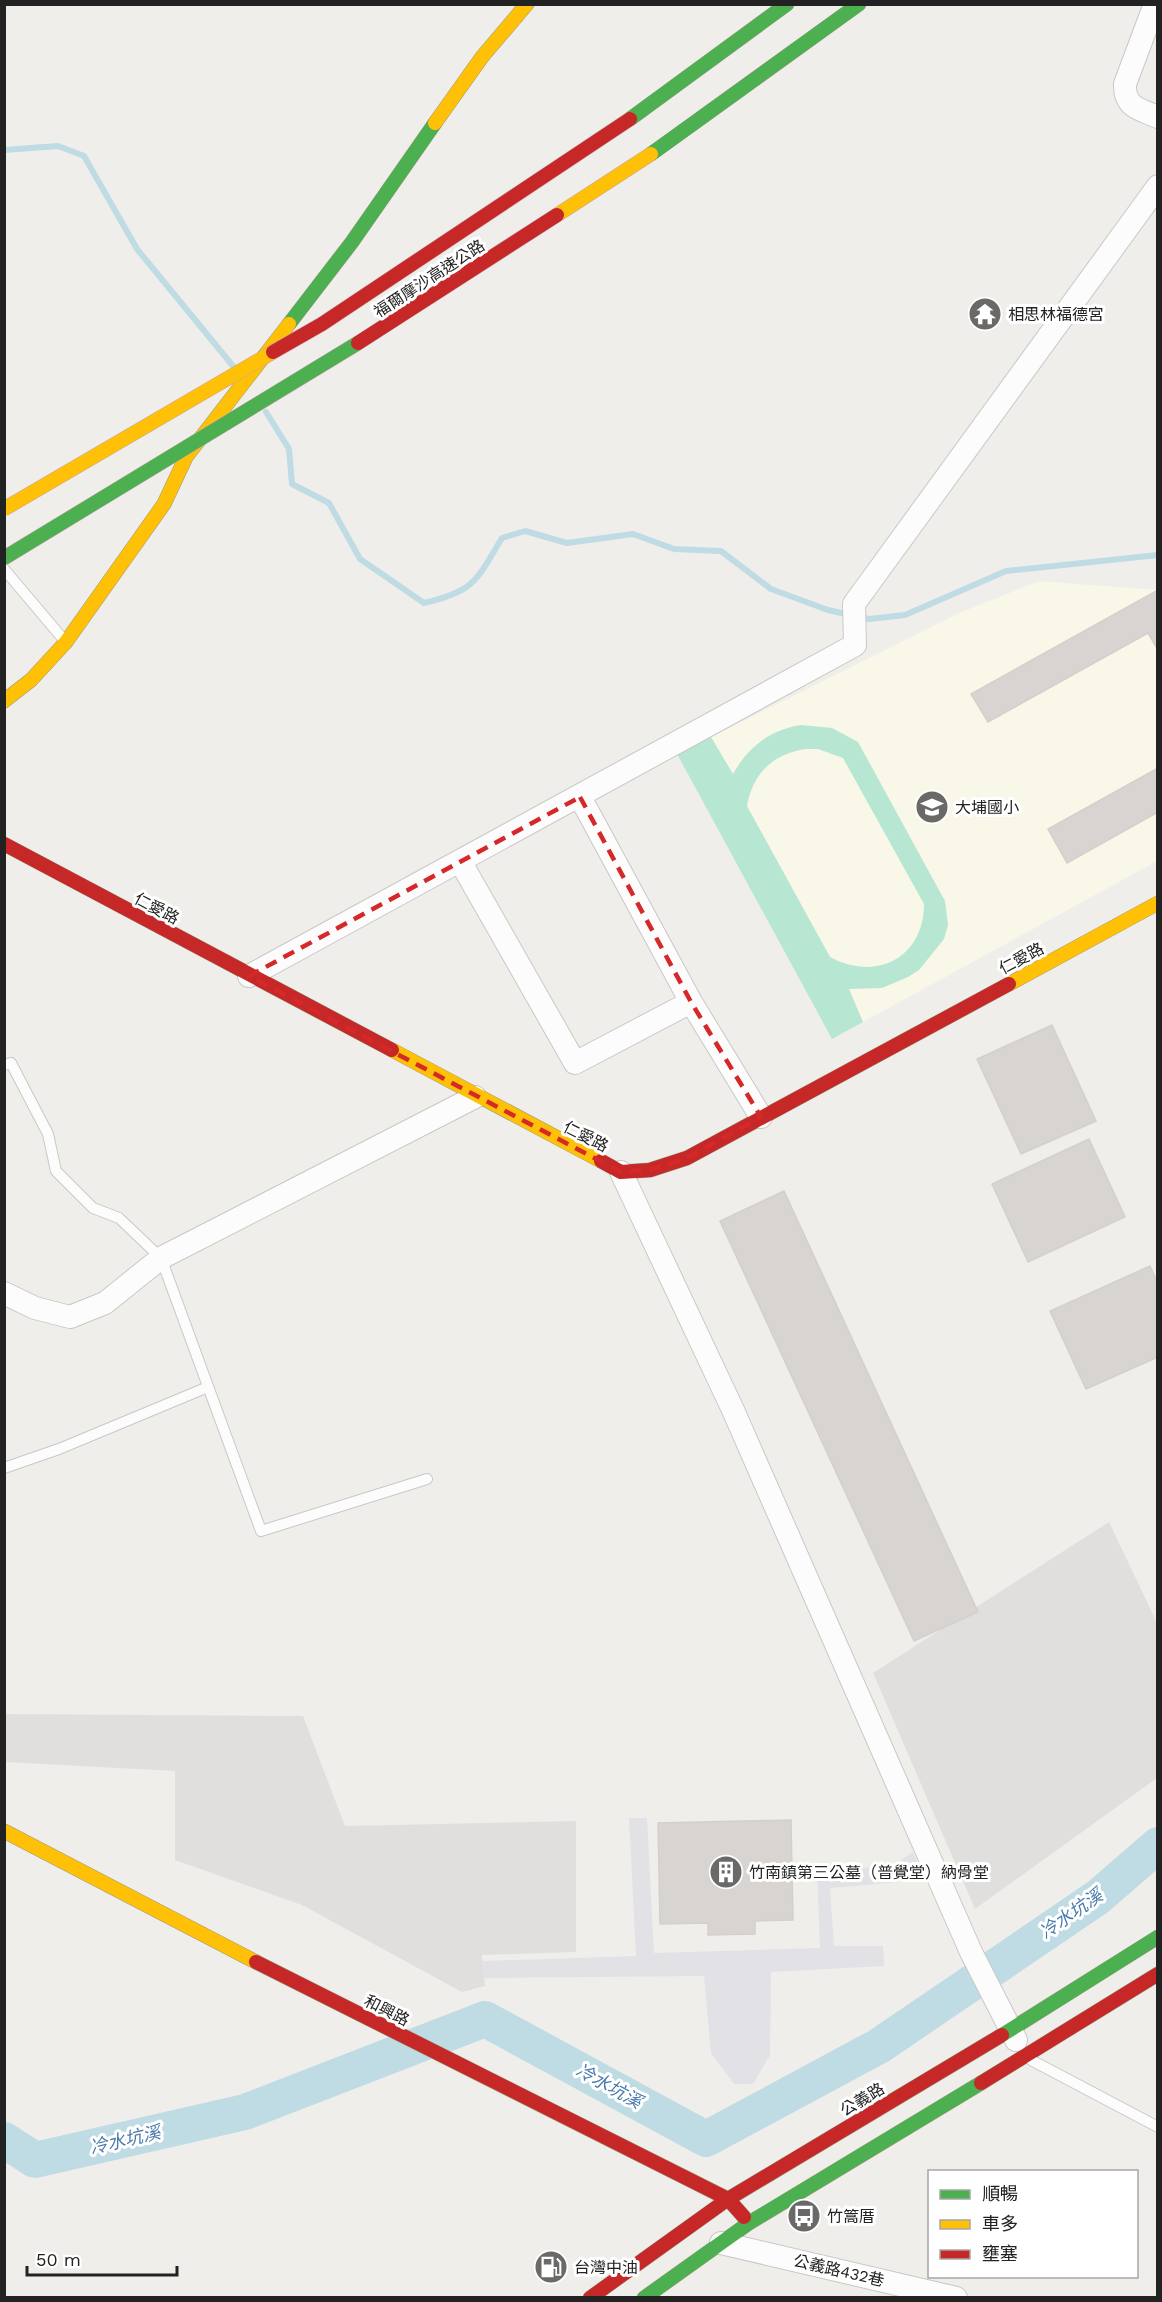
<svg xmlns="http://www.w3.org/2000/svg" width="1162" height="2302" font-family="'Work Sans','Noto Sans TC',sans-serif">
<style>
.education{fill:#f8f7e8}
.pitch{fill:#b7e6d2;fill-rule:evenodd}
.parking{fill:#e0dfde}
.plaza{fill:#e2e1e5}
.lines{fill:none;stroke-linecap:round;stroke-linejoin:round}
.stream{stroke:#bfdbe3;stroke-width:6}
.river{stroke:#bfdbe3;stroke-width:36}
.building{fill:#d7d4d2;stroke:#d3d0cc;stroke-width:1.5}
.lane-casing{stroke:#c9c8c7;stroke-width:12}
.street-casing{stroke:#c9c8c7;stroke-width:24}
.fast-casing{stroke:#999a82;stroke-width:15}
.slow-casing{stroke:#999a82;stroke-width:15}
.jam-casing{stroke:#999a82;stroke-width:15}
.lane{stroke:#fdfcfc;stroke-width:10}
.street{stroke:#fdfcfc;stroke-width:22}
.fast{stroke:#4caf50;stroke-width:14}
.slow{stroke:#ffc107;stroke-width:14}
.jam{stroke:#c62828;stroke-width:14}
.fast-bridge-casing{stroke:#c5a2ac;stroke-width:15;stroke-linecap:butt}
.slow-bridge-casing{stroke:#c5a2ac;stroke-width:15;stroke-linecap:butt}
.jam-bridge-casing{stroke:#c5a2ac;stroke-width:15;stroke-linecap:butt}
.fast-bridge{stroke:#4caf50;stroke-width:14}
.slow-bridge{stroke:#ffc107;stroke-width:14}
.jam-bridge{stroke:#c62828;stroke-width:14}
.marked{fill:none;stroke:#d62828;stroke-width:4.5;stroke-dasharray:12 8;stroke-linejoin:round}
.labels{text-anchor:middle;stroke-width:6;stroke-linejoin:round;paint-order:stroke}
.street-label{font-size:16px;fill:#222;stroke:#fff}
.poi-label{font-size:16px;fill:#222;stroke:#fff;text-anchor:start}
.water-label{font-size:18px;font-style:italic;fill:#4a7aab;stroke:#fff}
</style>
<rect width="100%" height="100%" fill="#f0eeeb"/>
<path class="education" d="M1039,581L1157,590V861L832,1039L677,754L959,613Z"/>
<path class="pitch" d="M801,725L832,728L858,742L945,901L948,925L944,939L919,970L908,977L882,988L849,989L863,1022L832,1039L677,754L711,737L733,774C749,746 770,730 801,725ZM805,749H818L843,758L924,904C924,958 876,982 830,957L747,806C753,773 773,754 805,749Z"/>
<path class="parking" d="M1109,1522L1157,1623V1778L975,1909L873,1673Z
M5,1714L303,1716L345,1826L576,1821V1952L482,1955L485,1986L462,1992L302,1905L175,1860V1771L5,1762Z"/>
<path class="plaza" d="M629,1818H647L654,1953L820,1948L817,1871L892,1866L913,1852L921,1871L900,1882L830,1888L834,1946H883L884,1966L771,1972L770,2055L753,2084H734L711,2053L704,1976L484,1978L483,1961L636,1956Z"/>
<g class="lines">
<path class="stream" d="M4,150L58,146L84,156L137,249L233,366
M266,412L289,449L292,484L329,503L360,559L424,603C475,591 476,581 502,538L525,531L567,543L633,534L674,549L721,551L771,589L828,610L850,615
M860,617L869,619L905,615L1006,571L1158,555"/>
<path class="river" d="M4,2140L35,2160L245,2112L485,2019L706,2139L879,2046L1098,1897L1158,1845"/>
</g>
<path class="building" d="M1158,590V650L1148,633L988,722L971,694Z
M1158,768V812L1067,863L1048,829Z
M1052,1025L1096,1121L1021,1154L977,1059Z
M1089,1139L1125,1217L1028,1262L992,1184Z
M784,1191L978,1612L914,1641L720,1221Z
M1150,1266L1158,1284V1357L1086,1389L1050,1311Z
M791,1820L793,1920L755,1921V1934L708,1935V1923L660,1924L658,1823Z"/>
<g class="lines">
<g class="lane-casing">
<path id="lane" d="M4,569L64,640
M4,1065L11,1063L48,1134L56,1171L93,1208L119,1218L161,1258L261,1531L427,1479
M4,1468L59,1449L208,1387
M1031,2060L1158,2127"/>
</g>
<g class="street-casing">
<path id="street" d="M1155,4L1125,84C1124,107 1139,109 1158,117
M580,797L691,1002L761,1117
M460,861L575,1063L691,1002
M249,976L855,645L854,604L1158,186
M621,1172L733,1410L971,1952L1016,2040
M4,1293L35,1308L70,1317L105,1303L161,1258L475,1097
M721,2243L956,2298"/>
</g>
<g class="fast-casing">
<path id="fast" d="M630,119L787,4
M651,154L859,4
M289,324L352,242L435,123
M1002,2035L1158,1937
M644,2298L749,2223L981,2083"/>
</g>
<g class="slow-casing">
<path id="slow" d="M435,123L482,57L527,4
M4,701L31,680L66,642L164,504L186,457L289,324
M1009,984L1158,903
M392,1050L601,1161
M4,1831L256,1962"/>
</g>
<g class="jam-casing">
<path id="jam" d="M4,844L392,1050
M601,1161L621,1172L650,1170L687,1158L1009,984
M256,1962L728,2199L744,2217
M981,2083L1158,1974
M590,2298L728,2199L1002,2035"/>
</g>
<use href="#lane" class="lane"/>
<use href="#street" class="street"/>
<use href="#fast" class="fast"/>
<use href="#slow" class="slow"/>
<use href="#jam" class="jam"/>
<g class="fast-bridge-casing">
<path id="fast-bridge" d="M4,558L358,343"/>
</g>
<g class="slow-bridge-casing">
<path id="slow-bridge" d="M557,215L651,154
M4,509L273,352"/>
</g>
<g class="jam-bridge-casing">
<path id="jam-bridge" d="M358,343L557,215
M273,352L322,324L630,119"/>
</g>
<use href="#fast-bridge" class="fast-bridge"/>
<use href="#slow-bridge" class="slow-bridge"/>
<use href="#jam-bridge" class="jam-bridge"/>
</g>
<path class="marked" d="M580,797L691,1002L761,1117L687,1158L650,1170L621,1172L249,976Z"/>
<defs>
<g id="temple-disc" transform="scale(1.725)"><circle r="9.5" fill="#6a6968" stroke="#fff"/><path d="M0-6L5-2H3V0L6.5 2.5H4V6H1.5V3h-3V6H-4V2.5H-6.5L-3 0V-2H-5Z" fill="#fff"/></g>
<g id="school-disc" transform="scale(1.725)"><circle r="9.5" fill="#6a6968" stroke="#fff"/><path d="M0-5L7-2L0 1L-7-2ZM-4 1L0 2.5L4 1V4Q0 6-4 4Z" fill="#fff"/></g>
<g id="building-disc" transform="scale(1.725)"><circle r="9.5" fill="#6a6968" stroke="#fff"/><path d="M-4-6H4V6H1V3H-1V6H-4ZM-2.5-4.3h1.7v1.8h-1.7ZM.8-4.3h1.7v1.8H.8ZM-2.5-1h1.7V.8h-1.7ZM.8-1h1.7V.8H.8Z" fill="#fff"/></g>
<g id="bus-disc" transform="scale(1.725)"><circle r="9.5" fill="#6a6968" stroke="#fff"/><path d="M-5-6H5V4H4V6H2V4H-2V6H-4V4H-5ZM-3.5-4V0h7V-4ZM-3.5 1.2v1.5H-2V1.2ZM2 1.2v1.5H3.5V1.2Z" fill="#fff"/></g>
<g id="fuel-disc" transform="scale(1.725)"><circle r="9.5" fill="#6a6968" stroke="#fff"/><path d="M-5.5-6h7V0h2V4h1.3V-2.5L3-4.5l.8-.8L6-3V5H2.5V1h-1V6h-7ZM-4.2-4.7v3.2H.2V-4.7Z" fill="#fff"/></g>
</defs>
<g fill-rule="evenodd">
<use href="#temple-disc" x="985" y="314"/>
<use href="#school-disc" x="932" y="807"/>
<use href="#building-disc" x="726" y="1872"/>
<use href="#bus-disc" x="804" y="2216"/>
<use href="#fuel-disc" x="551" y="2267"/>
</g>
<g class="labels">
<g class="street-label">
<text transform="translate(429 278) rotate(-33)" y="6">福爾摩沙高速公路</text>
<text transform="translate(157 908) rotate(28)" y="6">仁愛路</text>
<text transform="translate(1021 958) rotate(-28)" y="6">仁愛路</text>
<text transform="translate(586 1136) rotate(27)" y="6">仁愛路</text>
<text transform="translate(387 2010) rotate(27)" y="6">和興路</text>
<text transform="translate(862 2099) rotate(-31)" y="6">公義路</text>
<text transform="translate(839 2270) rotate(13)" y="6">公義路432巷</text>
</g>
<g class="poi-label">
<text x="1008" y="320">相思林福德宮</text>
<text x="955" y="813">大埔國小</text>
<text x="749" y="1878">竹南鎮第三公墓（普覺堂）納骨堂</text>
<text x="827" y="2222">竹篙厝</text>
<text x="574" y="2273">台灣中油</text>
</g>
<g class="water-label">
<text transform="translate(1071 1914) rotate(-35)" y="6">冷水坑溪</text>
<text transform="translate(609 2086) rotate(29)" y="6">冷水坑溪</text>
<text transform="translate(125 2140) rotate(-13)" y="6">冷水坑溪</text>
</g>
</g>
<rect width="1162" height="2302" fill="none" stroke="#222222" stroke-width="12"/>
<rect x="928" y="2170" width="210" height="108" fill="#ffffff" stroke="#a7a7a7" stroke-width="1.5"/>
<rect x="940" y="2190" width="30" height="9" fill="#4caf50" stroke="#a7a7a7" stroke-width="1.5"/>
<text x="982" y="2200" font-size="18" fill="#222222">順暢</text>
<rect x="940" y="2220" width="30" height="9" fill="#ffc107" stroke="#a7a7a7" stroke-width="1.5"/>
<text x="982" y="2230" font-size="18" fill="#222222">車多</text>
<rect x="940" y="2250" width="30" height="9" fill="#c62828" stroke="#a7a7a7" stroke-width="1.5"/>
<text x="982" y="2260" font-size="18" fill="#222222">壅塞</text>
<path d="M27 2266v9h150v-9" fill="none" stroke="#222222" stroke-width="3"/>
<text x="36" y="2266" font-size="18" fill="#222222" stroke="#ffffff" stroke-width="4.5" paint-order="stroke">50 m</text>
</svg>
